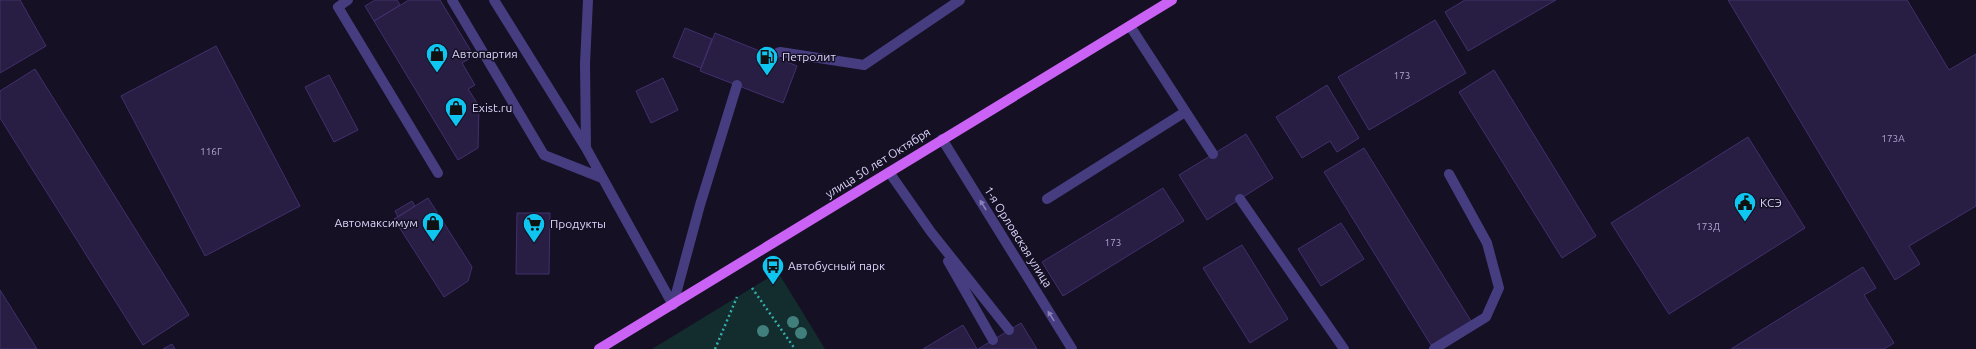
<svg xmlns="http://www.w3.org/2000/svg" width="1976" height="349" font-family="Ubuntu,sans-serif">
<style>
.green{fill:#132c2d}
.building{fill:#281d43;stroke:#42306e}
.lines{fill:none;stroke-linecap:round;stroke-linejoin:round}
.path{stroke:#36adaf;stroke-width:2.5;stroke-dasharray:2 3;stroke-linecap:butt}
.lane{stroke:#453d80;stroke-width:10}
.street{stroke:#453d80;stroke-width:10}
.primary{stroke:#cb62f6;stroke-width:10}
.tree{fill:#407f7c}
.oneway{fill:#8981b8}
.labels{text-anchor:middle;stroke-width:3;stroke-linejoin:round;paint-order:stroke}
.number-label{font-size:10px;fill:#afa7ce}
.poi-label{font-size:12px;fill:#dcd5fd;stroke:#151023;text-anchor:start}
.street-label{font-size:12px;fill:#dcd5fd;stroke:#151023}
</style>
<rect width="100%" height="100%" fill="#151023"/>
<path class="green" d="M778,272L825,349H652Z"/>
<path class="building" d="M0,0H20L46,46L0,73Z
M375,0H397L400,5L374,21L365,6Z
M409,0H440L474,56L462,63L475,85L468,89L479,106L478,148L458,160L374,21Z
M1465,0H1556L1468,51L1445,12Z
M1728,0H1907L1949,70L1976,54V206L1909,246L1920,264L1895,280Z
M1435,20L1466,73L1369,130L1338,77Z
M685,28L712,39L701,68L673,57Z
M715,33L797,66L783,103L700,71Z
M216,46L300,206L205,256L121,96Z
M35,69L189,315L143,345L0,118V91Z
M1494,70L1596,236L1562,258L1459,92Z
M329,75L358,130L334,142L305,87Z
M663,78L678,110L651,123L636,91Z
M1327,85L1359,138L1337,152L1330,141L1302,158L1276,117Z
M1246,134L1273,178L1207,220L1179,175Z
M1748,137L1805,228L1669,314L1611,223Z
M1364,148L1471,321L1431,345L1324,172Z
M1163,188L1184,221L1063,296L1042,262Z
M428,198L472,267L468,281L444,297L394,219Z
M412,201L415,206L398,217L395,211Z
M517,213H550L549,274H516Z
M1341,223L1364,259L1321,286L1298,249Z
M1242,245L1288,319L1250,343L1203,268Z
M1863,267L1876,288L1864,295L1894,343L1884,349H1731Z
M0,290L37,349H0Z
M1021,323L1037,349H978L993,340Z
M963,325L977,349H923Z
M172,344L175,349H163Z"/>
<g class="lines">
<path class="path" d="M752,288L795,349
M715,349L737,297"/>
<path class="lane" d="M348,0L338,7L438,173
M452,0L544,155L602,178
M494,0L586,148
M588,0L585,64L586,148L673,305
M1130,26L1213,154
M772,55L780,52L864,65L960,0
M889,172L931,232L1009,330
M1047,199L1185,112
M1240,199L1344,349
M948,261L993,340
M673,305L700,205L737,85
M1434,349L1486,317L1499,288L1487,243L1449,174"/>
<path class="street" d="M942,139L1072,349"/>
<path class="primary" d="M599,349L1172,0"/>
</g>
<g class="tree">
<circle cx="793" cy="322" r="6"/>
<circle cx="763" cy="331" r="6"/>
<circle cx="801" cy="333" r="6"/>
</g>
<defs><path id="oneway-solid" d="M-6-.8H1V-3.2L6.5 0L1 3.2V.8H-6Z"/></defs>
<g class="oneway">
<use href="#oneway-solid" transform="translate(983 205) rotate(-122)"/>
<use href="#oneway-solid" transform="translate(1051 316) rotate(-122)"/>
</g>
<defs>
<g id="shop-pin" transform="scale(1.15)"><path d="M0 17L-7.5 6A9.5 9.5 0 1 1 7.5 6Z" fill="#0ec6f0" stroke="#151023"/><path d="M-5-2.5h2.3a2.7 3.5 0 0 1 5.4 0H5L5.5 6h-11ZM-1.5-2.5h3a1.5 2.3 0 0 0-3 0Z" fill="#111"/></g>
<g id="fuel-pin" transform="scale(1.15)"><path d="M0 17L-7.5 6A9.5 9.5 0 1 1 7.5 6Z" fill="#0ec6f0" stroke="#151023"/><path d="M-5.5-6h7V0h2V4h1.3V-2.5L3-4.5l.8-.8L6-3V5H2.5V1h-1V6h-7ZM-4.2-4.7v3.2H.2V-4.7Z" fill="#111"/></g>
<g id="civic-pin" transform="scale(1.15)"><path d="M0 17L-7.5 6A9.5 9.5 0 1 1 7.5 6Z" fill="#0ec6f0" stroke="#151023"/><path d="M-.6-6.5H3V-4.5H.6V-3L4-1V1h2V6H-6V1h2V-1L-.6-3ZM-1.2 2.5V6h2.4V2.5Z" fill="#111"/></g>
<g id="supermarket-pin" transform="scale(1.15)"><path d="M0 17L-7.5 6A9.5 9.5 0 1 1 7.5 6Z" fill="#0ec6f0" stroke="#151023"/><path d="M-6-5.5h2.5l.6 2H6L4.5 2H-2.5L-4.4-4H-6ZM-1.5 3.2a1.3 1.3 0 1 0 .1 0ZM3 3.2a1.3 1.3 0 1 0 .1 0Z" fill="#111"/></g>
<g id="bus-pin" transform="scale(1.15)"><path d="M0 17L-7.5 6A9.5 9.5 0 1 1 7.5 6Z" fill="#0ec6f0" stroke="#151023"/><path d="M-5-6H5V4H4V6H2V4H-2V6H-4V4H-5ZM-3.5-4V0h7V-4ZM-3.5 1.2v1.5H-2V1.2ZM2 1.2v1.5H3.5V1.2Z" fill="#111"/></g>
</defs>
<g fill-rule="evenodd">
<use href="#shop-pin" x="437" y="54"/>
<use href="#fuel-pin" x="767" y="57"/>
<use href="#shop-pin" x="456" y="108"/>
<use href="#civic-pin" x="1745" y="203"/>
<use href="#shop-pin" x="433" y="223"/>
<use href="#supermarket-pin" x="534" y="224"/>
<use href="#bus-pin" x="773" y="266"/>
</g>
<g class="labels">
<g class="number-label">
<text x="1402" y="79">173</text>
<text x="1893" y="142">173А</text>
<text x="211" y="155">116Г</text>
<text x="1708" y="230">173Д</text>
<text x="1113" y="246">173</text>
</g>
<g class="poi-label">
<text x="452" y="58">Автопартия</text>
<text x="782" y="61">Петролит</text>
<text x="472" y="112">Exist.ru</text>
<text x="1760" y="207">КСЭ</text>
<text x="418" y="227" text-anchor="end">Автомаксимум</text>
<text x="550" y="228">Продукты</text>
<text x="788" y="270">Автобусный парк</text>
</g>
<g class="street-label">
<text transform="translate(878 163) rotate(-32)" y="4">улица 50 лет Октября</text>
<text transform="translate(1018 237) rotate(58)" y="4">1-я Орловская улица</text>
</g>
</g>
</svg>
